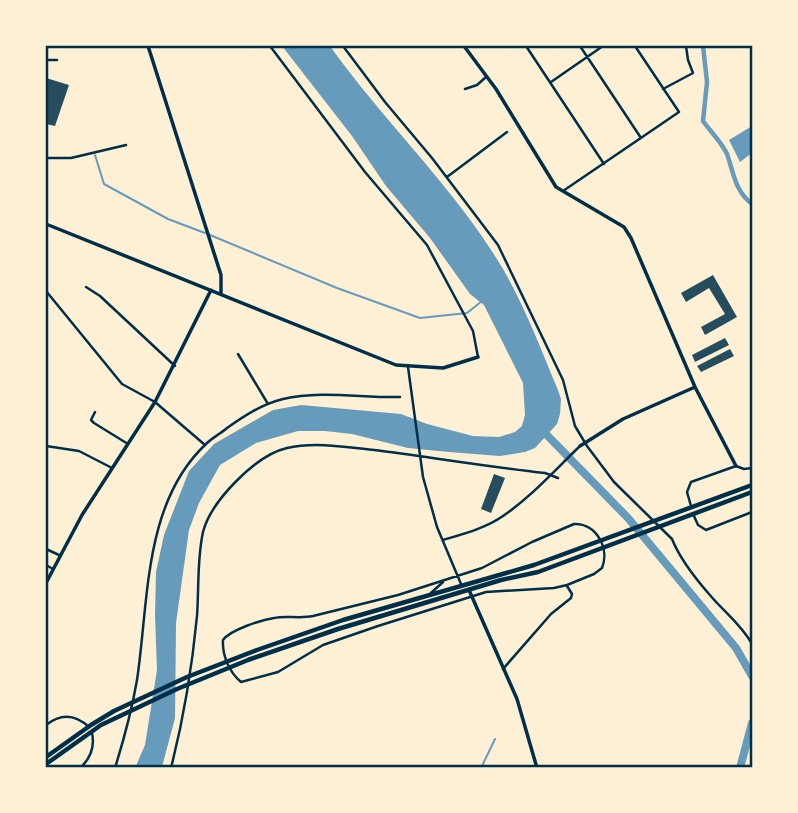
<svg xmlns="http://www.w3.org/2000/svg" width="798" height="813" font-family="Quicksand,sans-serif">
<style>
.water{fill:#669bbc}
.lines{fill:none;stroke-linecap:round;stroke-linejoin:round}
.stream{stroke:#669bbc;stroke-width:2}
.canal{stroke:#669bbc;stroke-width:4.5}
.river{stroke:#669bbc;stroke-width:8}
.building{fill:#264d5e}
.minor{stroke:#003049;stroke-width:2.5}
.tertiary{stroke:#003049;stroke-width:3.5}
.trunk{stroke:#003049;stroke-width:4.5}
.neatline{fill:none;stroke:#003049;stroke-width:2.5}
</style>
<rect width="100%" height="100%" fill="#fdf0d5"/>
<path class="water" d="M282,46H330C384,122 455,188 503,269C525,307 541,349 558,390L561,399L560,414L557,424L535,448L525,452L500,456L449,452L408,448L352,434L325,431H298L256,443L220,465L199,503L189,530L176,623L175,718L162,767L135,768L145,745L157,670L155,616L156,572L164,535L189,471L214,444L273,410L301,405L401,414L427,424L473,436L499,437L515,432L522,426L525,415L523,383L484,305L470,294L430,238L386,186L352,136Z
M752,126V153L740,162L729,140Z"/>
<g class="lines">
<path class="stream" d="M95,155L104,184L168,219L205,233
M210,235L337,288L420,318L467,313L482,301
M481,768L495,739"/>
<path class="canal" d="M703,46L707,82L703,121C711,132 722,143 727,154C734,174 735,191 752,204"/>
<path class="river" d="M541,429L628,518L736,648L752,676
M740,768L752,723"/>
</g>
<path class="building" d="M46,78L69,85L55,126L46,124Z
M713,275L737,317L705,335L701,327L725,314L709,288L686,302L681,293Z
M725,338L729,345L695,362L692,355Z
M730,349L734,356L701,372L697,366Z
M494,474L505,478L491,513L481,509Z"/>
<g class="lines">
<path class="minor" d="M270,46L365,172L427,245L473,331L478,357
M343,46L385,102L432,158L498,245L563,380L575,426L587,446L614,482L672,539C680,559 695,578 709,594C724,612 741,624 752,644
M526,46L604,164
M580,46L641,138
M46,60H57
M551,82L603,46
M465,89L477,85L486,77
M663,89L693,73L688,60L686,46
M46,158H71L126,145
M447,177L507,132
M563,191L679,112L635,46
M86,287L100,296L175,366
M46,291L122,384L155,402L205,445
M238,354L268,404
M408,367L423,477L437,527L461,584
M95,412L91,420L94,423L128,444
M46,446L79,451L112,468
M691,506L687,492L691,482L736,466L744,469L752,468
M694,516L698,525L706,530L752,512
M574,524C596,523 610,548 602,568L594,574L567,585L554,588L486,592L378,626L323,645L278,672L241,682C229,672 222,655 223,640C230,630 261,620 274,618C286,615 299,619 313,616L398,595L482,568L532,542Z
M443,540C463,534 486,528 503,516C531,497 555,470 579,447
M46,549L59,555
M46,565L53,569
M431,593L443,582
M503,669L551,614L571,598L572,594L567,586
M46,725C61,713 75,714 89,727
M80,768C90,759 95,747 92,733
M115,768C124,739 132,709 137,680C149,601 143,503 206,444C212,438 220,434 227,428C244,416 262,404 283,399C321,390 362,398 400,397
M171,768C184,717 192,668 197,616C199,588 197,559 203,532C211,501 256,455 287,448C317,441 352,448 382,451C436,458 491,467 545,473L558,478
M751,768L752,764"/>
<path class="tertiary" d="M148,46L221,275V294
M464,46L496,89L556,187L624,227L631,238L695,387L623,419L580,446
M46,224L396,365L443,368L478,357
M695,387L736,466
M46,583L82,515L155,402L211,290
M469,590L517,699L537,768"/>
<path class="trunk" d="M46,757L91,725L114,711L187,677L257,650L343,620L534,565L752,485
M46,764L101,725L177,689L248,660L338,629L501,580L538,572L752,492"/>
</g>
<rect width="798" height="813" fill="none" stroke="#fdf0d5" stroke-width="94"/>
<rect x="47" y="47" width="704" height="719" class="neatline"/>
</svg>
